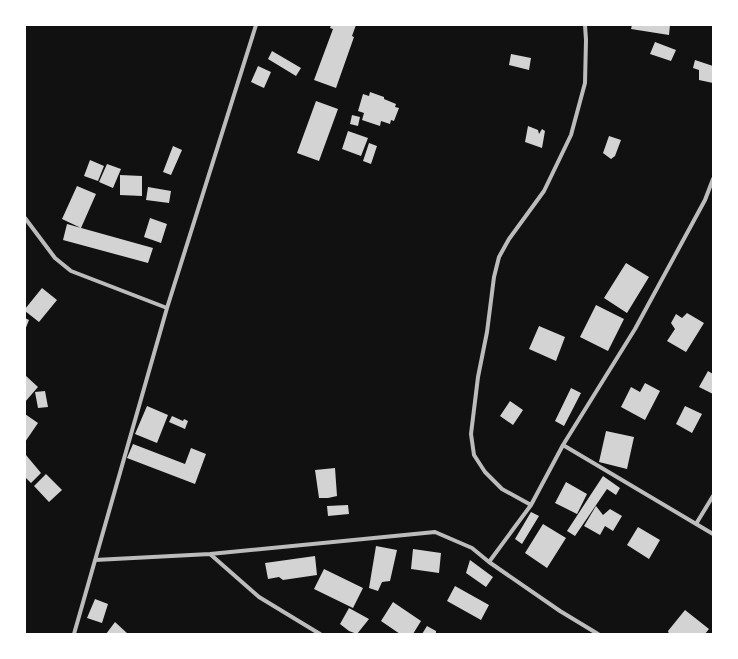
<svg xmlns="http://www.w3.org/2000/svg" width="738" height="659" font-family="Poppins,sans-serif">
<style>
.building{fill:#d3d3d3}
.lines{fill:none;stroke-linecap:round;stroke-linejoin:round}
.minor{stroke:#bcbcbc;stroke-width:4}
</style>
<rect width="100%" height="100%" fill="#111"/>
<path class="building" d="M331,25H356L352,36L354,37L336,88L314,80L333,29L330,28Z
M632,25H670L669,35L631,29Z
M655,42L676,50L671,61L650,54Z
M272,51L301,68L296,76L268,59Z
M511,54L531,58L529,70L509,65Z
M695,60L713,66V83L699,80V70L693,68Z
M258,66L271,72L264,88L251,82Z
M370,92L384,97V99L396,104L395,107L399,108L394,121L391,120L390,124L381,121L380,126L362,120L364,113L358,111L363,94L369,96Z
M316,101L338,109L319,161L297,153Z
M352,115L360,117L358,126L350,124Z
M528,126L538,130L539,134L542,129L545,131L542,148L525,142Z
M348,131L368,138L361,156L342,149Z
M609,136L621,140L615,156L611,159L603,153Z
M369,143L377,146L371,164L363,161Z
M173,146L182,150L171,175L163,172Z
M90,160L104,166L98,181L84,176Z
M107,164L121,169L113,188L99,182Z
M120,175L142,176V196L120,195Z
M77,186L96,194L81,228L62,219Z
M148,187L171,191L169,203L146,200Z
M150,218L167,224L161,243L144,237Z
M67,224L153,248L148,263L63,240Z
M626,263L649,277L627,313L604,298Z
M42,288L57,300L39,322L25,311V309Z
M596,305L624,319L608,351L580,337Z
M687,313L704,323L686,352L667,341L675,329L671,323L676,314L682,318Z
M25,318L29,320L25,330Z
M539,326L565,337L556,361L529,349Z
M708,371L713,374V394L699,387Z
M25,375L38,387L25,402Z
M645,383L660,391L645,420L621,407L631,387L640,392Z
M571,388L581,393L564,426L555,421Z
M45,391L48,407L38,408L35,392Z
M510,401L523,410L513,425L500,416Z
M147,406L168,415L157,443L135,434Z
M685,406L702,414L692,433L676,424Z
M25,414L38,423L25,442Z
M172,416L183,421L184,419L188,421L185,429L169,422Z
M606,431L634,437L627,469L599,462Z
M133,444L185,464L191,448L206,454L195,484L127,458Z
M26,455L41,473L31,483L25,477Z
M335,468L337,496L328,498H319L315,470Z
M46,474L62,490L49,502L34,486Z
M603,476L620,488L616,495L607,489L575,536L567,531Z
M566,482L587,494L577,514L555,503Z
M348,505L349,514L328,516L327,506Z
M596,506L603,515L610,509L622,516L613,531L605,526L600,535L584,526Z
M531,512L539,516L522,544L515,539Z
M543,524L566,538L547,568L525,553Z
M638,527L660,540L649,559L627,545Z
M376,546L397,550L390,581L382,582L378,591L369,588Z
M413,549L441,553L439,573L411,569Z
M315,556L317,575L283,580L279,577L268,579L265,563Z
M470,560L493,577L486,587L466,573Z
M324,569L363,588L353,608L314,589Z
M455,586L489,605L481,620L447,601Z
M95,599L108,604L102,623L87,618Z
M393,602L421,621L413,634H400L381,621Z
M349,608L369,619L357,634L349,631L340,624Z
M685,610L709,629L705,634H669L668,631Z
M115,622L128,634H106Z
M427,626L436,631V634H422Z"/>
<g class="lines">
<path class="minor" d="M25,218L55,258L71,271L167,308
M563,445L713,534
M531,505L502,489L485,472L474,455L471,434L478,377L487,332L494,277L499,257L509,239L544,191L571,135L585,83L586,40L585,25
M696,524L713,496
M210,554L259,597L320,634
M95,560L210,554L435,532L472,548L489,562L560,611L598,634
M489,562L531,505L563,445L635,329L705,200L713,179
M74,634L167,308L256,25"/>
</g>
<rect width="738" height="659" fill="none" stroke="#ffffff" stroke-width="52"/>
</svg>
